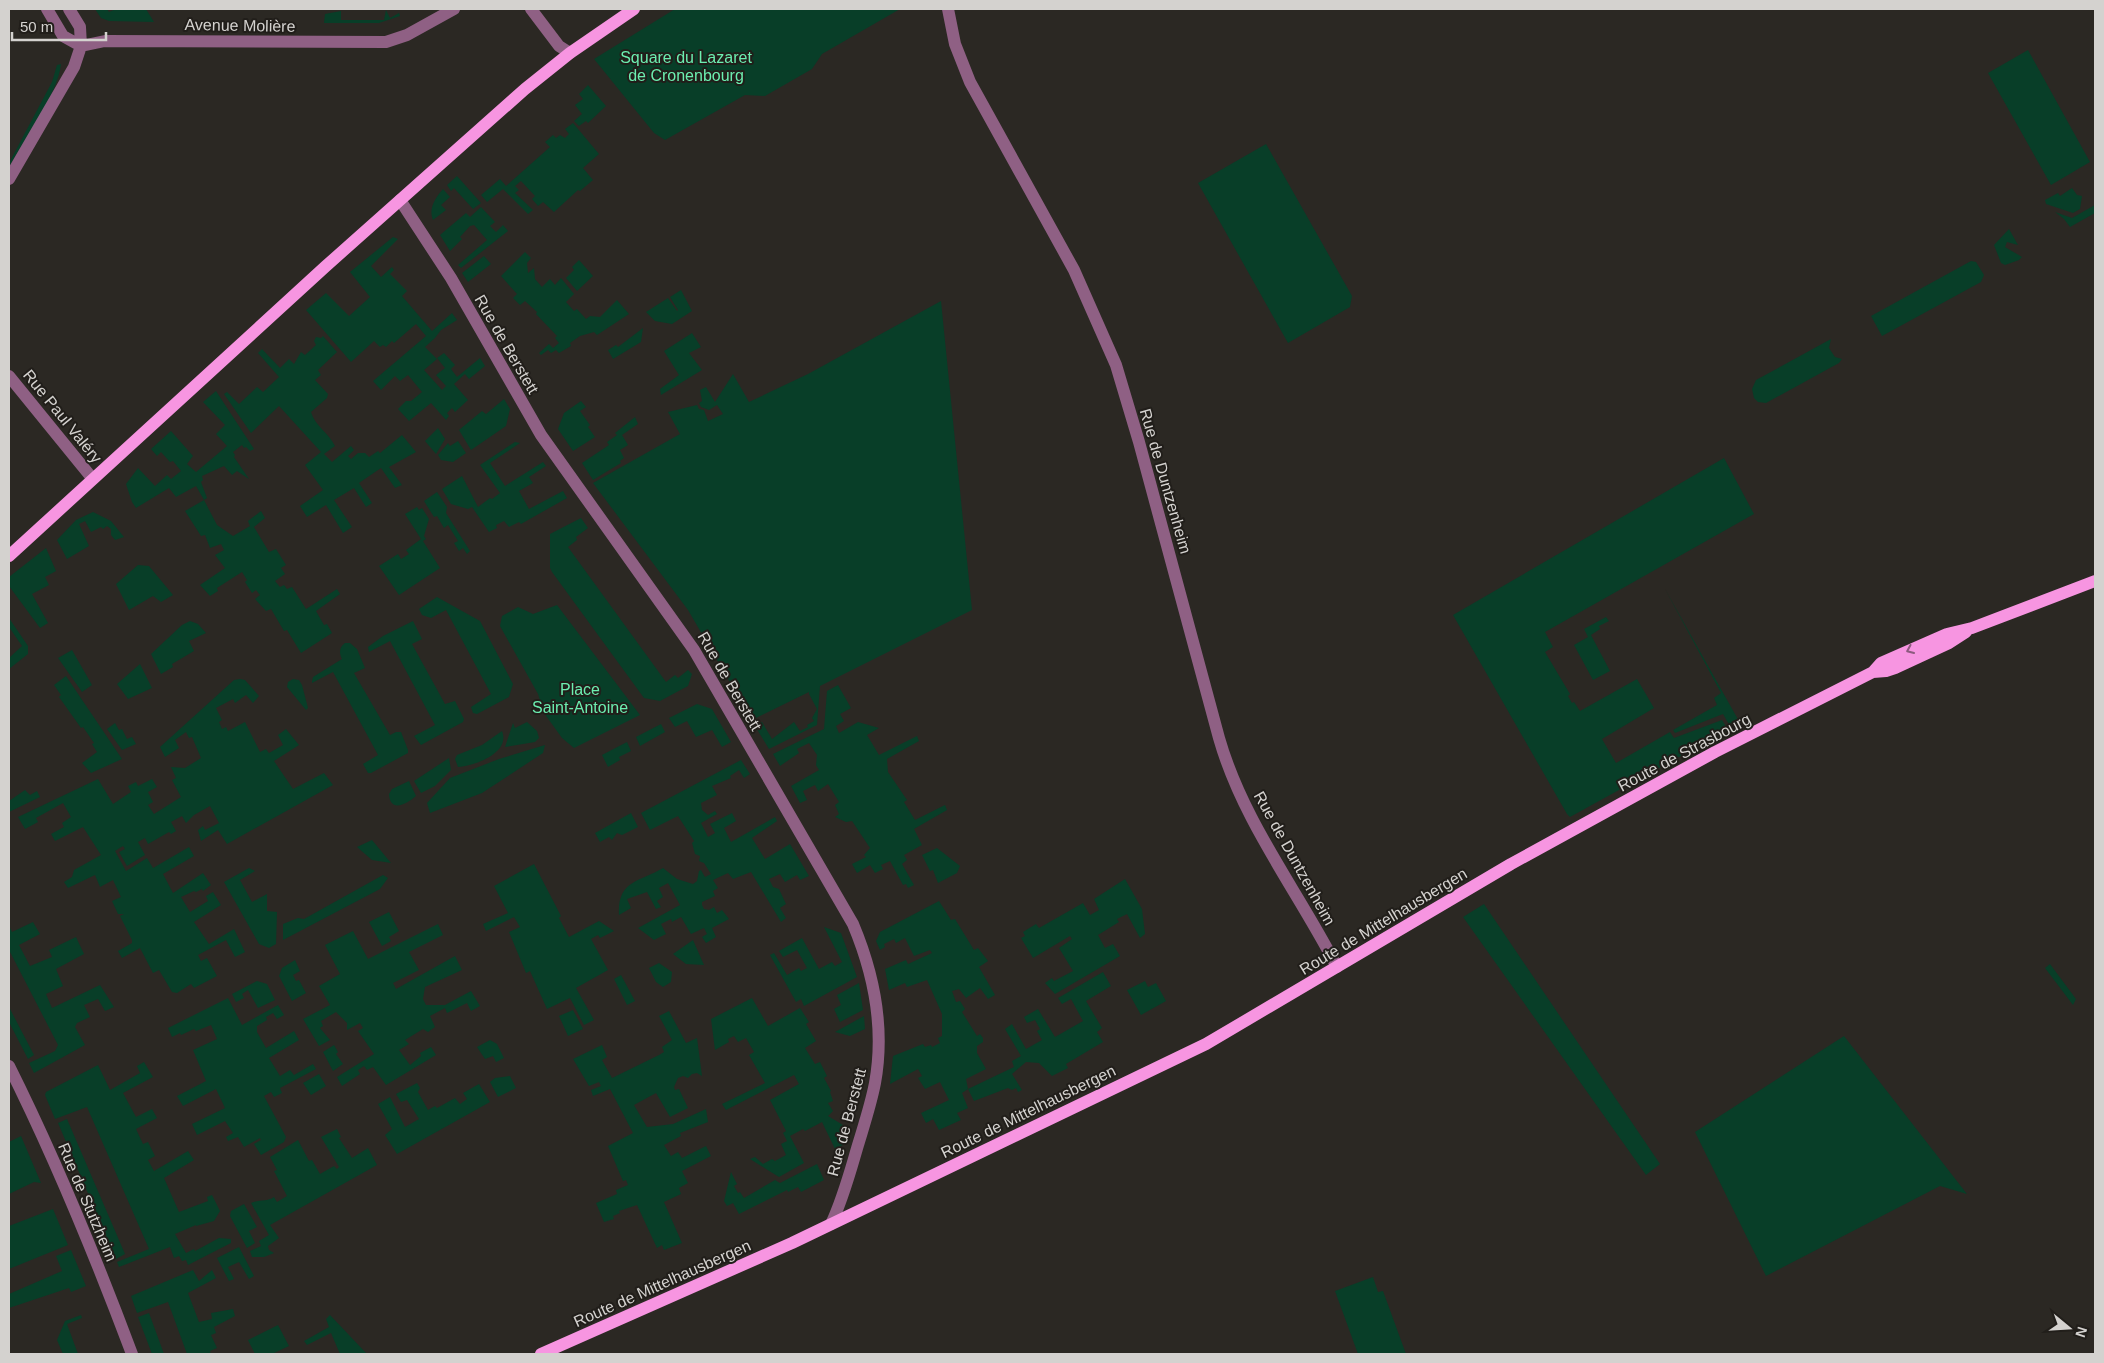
<svg xmlns="http://www.w3.org/2000/svg" width="2104" height="1363" font-family="Arial,sans-serif">
<style>
.green{fill:#083e28}
.lines{fill:none;stroke-linecap:round;stroke-linejoin:round}
.minor{stroke:#8f6084;stroke-width:12}
.major{stroke:#f795e1;stroke-width:12}
.oneway{stroke:#8c5a7e}
.labels{text-anchor:middle;stroke-width:4;stroke-linejoin:round;paint-order:stroke}
.street-label{font-size:16px;fill:#d4d2cf;stroke:#211e1a}
.park-label{font-size:16px;fill:#6ceeb0;stroke:#211e1a}
</style>
<rect width="100%" height="100%" fill="#2b2823"/>
<path class="green" d="M95,9H107L109,12L116,9H146L154,22L109,21L101,18Z
M675,9H900L822,54L812,69L765,96L745,95L665,140L654,133L594,59Z
M386,10L390,18L399,13L400,16L379,23H324L325,14L341,11V20H384Z
M2028,50L2090,162L2051,185L1988,73Z
M61,64C58,94 24,140 9,167V163L52,82L57,65Z
M588,85L606,106L588,123L586,121L579,126L574,121L582,114L575,105L583,99L579,94Z
M573,123L599,154L583,168L593,180L580,191L578,190L554,212L543,202L538,206L532,199L535,196L521,181L515,186L519,190L515,193L533,210L528,214L503,189L487,202L481,195L500,179L506,186L550,147L545,142L553,135L556,138L560,135L565,138L569,134L565,129Z
M1266,144L1352,296L1350,307L1288,343L1198,183Z
M457,176L481,203L473,209L454,188L451,191L447,185Z
M2072,188L2077,195L2082,196L2080,209L2073,213L2046,204L2045,200L2058,193L2060,196Z
M443,189L450,197L441,205L446,210L433,220C428,208 436,197 443,189Z
M2095,205V213L2070,227L2064,219L2055,212L2072,218Z
M481,207L495,222L490,226L496,232L503,225L508,231L461,268L458,265L487,240L474,225L470,226L460,237L462,239L450,251L440,235L466,213L470,217Z
M2009,229L2018,245L2007,242L2005,247L2022,257L2019,260L2005,265L2001,263L1994,245Z
M393,237L398,239L371,266L381,277L392,267L394,270L390,274L407,291L402,296L432,331L452,313L457,320L441,330L435,338L425,347L437,359L424,370L442,390L446,386L436,375L445,368L437,358L444,353L455,365L451,369L457,377L480,358L485,366L469,379L465,374L454,384L468,400L455,412L452,408L447,413L449,416L446,420L431,403L409,421L398,409L406,401H411L422,392L408,375L400,381L395,376L381,390L373,381L426,336L416,324L394,343L392,341L386,347L383,345L380,347L374,341L351,362L306,310L326,293L349,316L370,297L350,272Z
M525,252L531,258L527,263L528,273L534,268L535,279L542,287L550,279L555,285L561,278L574,294L566,302L574,311L577,309L586,319L590,316L600,317L617,300L629,314L597,335L594,332L580,336L570,343L571,346L559,353L556,350L551,353L548,350L541,355L539,353L549,344L553,348L559,343L555,338L557,336L536,314L537,312L525,301L520,305L513,298L517,294L501,276Z
M484,256L491,264L468,282L462,273Z
M579,260L593,276L577,291L566,278L574,270L572,267Z
M1971,261L1976,262L1984,275L1981,282L1882,336L1871,316Z
M681,290L692,311L672,324L655,321L646,312L668,298L677,311L678,310L670,297Z
M941,301L972,610L820,686L817,725L769,749L755,726L762,722L772,739L794,722L800,731L808,727L807,725L814,721L812,718L817,709L809,694V692L752,720L688,610L593,483L680,434L668,412L697,405L699,409L704,410L708,421L723,414L717,405L709,410L701,407L699,403L702,401L700,390L706,387L715,402L733,374L749,402L808,374Z
M643,328L641,342L613,359L608,350L616,345L618,347Z
M692,333L701,347L689,353L702,370L661,395L660,389L679,375L664,351Z
M323,336L337,352L318,370L321,375L315,380L328,394L327,398L311,412C315,426 329,433 335,446L324,454L332,462L351,446L354,450L348,456L351,459L358,453H365L369,457L378,451L380,453L402,435L416,452L389,467L402,485L395,488L381,468L359,483L372,503L366,507L354,488L334,500L352,527L343,533L326,505L307,517L300,506L323,490L305,465L321,452L279,406L251,433L224,394L227,392L239,404L257,387L263,392L279,377L258,353L262,349L280,368L289,359L294,364L301,352L305,355L316,345L314,341L316,337L321,338Z
M1831,339L1829,348L1835,357L1842,359L1839,363L1766,403L1758,402L1754,398L1752,389L1756,380Z
M216,391L254,449L250,451L246,447L244,448L242,445L233,452L235,455L234,457L249,479L237,471L232,475L224,466L202,476L203,480L201,482L207,498L204,500L217,525L233,536L250,526L248,521L261,511L265,518L254,527L269,552L276,549L286,565L281,568L285,574L275,581L280,587L284,585L287,589L292,587L306,609L337,589L340,594L316,611L324,625L327,624L332,633L301,653L287,630L284,631L271,609L266,611L255,599L260,595L256,590L252,593L245,582L247,580L242,572L217,588L218,591L210,596L200,585L225,568L215,555L224,550L221,544L210,548L205,535L201,536L185,511L204,500L196,486L176,497L169,488L136,508L132,502L126,484L138,468L155,486L167,475L171,479L181,471L173,461L170,462L161,452L157,456L151,449L171,431L193,456L187,464L196,472L227,446L216,434L225,425L203,402Z
M504,399L510,409L506,426L471,450L459,430L482,411L486,414Z
M581,401L586,407L580,411L590,425L588,427L595,437L573,451L558,429L564,413Z
M635,417L638,424L622,435L628,445L620,450L624,458L620,461L621,463L593,480L582,463L609,445L607,442L617,435L615,433Z
M438,428L445,439L436,454L425,441Z
M458,441L466,453L453,462L441,460L438,455L448,443L450,446Z
M515,442L520,443L490,463L505,486L543,462L546,466L529,477L533,483L519,491L529,509L563,491L567,498L521,524L519,522L509,527L504,521L496,525L497,528L489,532L472,507L468,509L451,504L442,489L462,476L478,507L490,498L492,499L500,493L480,465Z
M1724,458L1754,514L1545,632L1553,647L1545,652L1570,694L1568,696L1572,703L1574,702L1580,711L1637,679L1654,708L1602,739L1616,763L1670,732L1674,738L1722,720L1728,730L1570,817L1567,814L1453,615Z
M437,492L447,507L446,513L470,551L467,554L463,548L459,551L454,543L458,541L448,525L444,528L437,516L434,517L424,501Z
M417,507L419,510L422,508L429,519L424,536L426,539L423,541L440,568L399,595L379,566L398,554L401,559L409,554L406,550L421,539L405,514Z
M93,512L111,521L124,537L115,540L111,535V529L107,526L103,529L101,527L91,532L85,521L79,524L89,546L67,559L57,540L76,520Z
M581,518L588,528L576,537L577,540L568,547L666,682L675,675L678,678L688,670L692,674L688,686L660,701L644,698L552,572L550,568V534Z
M46,548L56,571L45,577L49,585L32,594L48,623L40,628L9,586V577Z
M138,565L149,566L173,595L161,602L153,596L129,610L116,584Z
M1665,589L1740,723L1731,728L1723,714L1675,733L1673,730L1717,705L1714,698L1721,693Z
M437,597L480,621L513,684L509,697L477,714L473,713L471,707L491,694L446,610L431,618L422,615L419,609Z
M557,605L640,715L574,748L562,738L544,713L538,694L500,626L502,616L518,607L533,614Z
M1606,617L1609,621L1599,626L1600,629L1591,635L1610,671L1593,680L1574,645L1588,637L1584,629Z
M9,618L28,646V654L9,669V658L22,646L9,627Z
M190,621L198,624L206,633L189,641L194,651L172,664L173,667L161,674L151,654L182,625Z
M413,621L422,639L412,644L445,704L455,701L464,719L463,722L421,745L414,736L435,725L390,641L369,652L368,647L383,636Z
M345,643H350L357,649L365,668L354,673L390,735L396,732H401L408,750V753L371,773H368L363,764L378,755L333,672L312,683V681L313,677L342,659C339,653 339,647 345,643Z
M72,650L92,685L82,692L58,658Z
M140,664L152,688L128,699L117,684Z
M66,676L122,759L91,773L82,763L97,752L92,744L94,743L83,727L81,728L59,697L61,695L54,685Z
M240,679L245,680L259,696L253,703L246,695L235,703L233,699L216,708L222,720L219,722L222,729L226,727L228,731L245,722L260,752L266,749L269,753L283,745L278,735L286,729L299,745L274,761L293,789L324,773L333,785L227,844L218,830L201,841L198,830L203,826L205,830L219,823L210,806L194,815L186,823L182,816L171,822L176,831L171,834L169,832L148,844L145,838L138,842L145,855L127,866L119,852L125,849L123,846L115,851L126,871L147,858L153,868L189,847L194,856L163,874L173,893L203,873L211,885L203,891L202,889L196,892L194,891L181,897L190,912L208,901L206,896L213,892L221,905L194,922L209,944L234,929L245,952L235,957L226,940L198,955L201,961L207,958L217,976L194,988L191,984L177,993L172,992L159,970L153,973L140,948L122,958L118,951L132,943V940L120,916L124,914H118L112,901L121,897L113,880L100,887L95,875L68,888L64,882L72,877L74,870L101,855L83,827L55,841L51,834L64,827L62,823L71,817L63,803L36,818L38,822L25,829L18,817L98,779L113,804L131,792L128,786L136,782L138,786L152,779L157,787L148,792L153,802L148,805L154,814L181,797L172,780L176,778L171,767L185,768L201,758L192,737L189,738L186,732L175,740L179,748L165,757L160,747L234,680Z
M293,679L299,680L302,685L308,708L306,710L287,687L288,682Z
M838,685L851,708L840,714L844,721L836,726L839,733L858,722L879,728L867,735L879,755L917,736L919,741L887,759L888,772L907,800L904,802L915,820L945,805L947,810L914,829L922,845L904,855L907,860L902,864L914,885L908,888L906,884L903,885L890,861L881,865L883,869L875,873L870,865L857,873L852,864L866,857L864,855L870,848L852,821L846,822L835,817L839,814L835,805L839,802L828,784L818,791L815,785L803,791L807,800L800,803L791,786L819,770L816,765L817,755L809,743L797,749L799,753L780,766L773,754L824,729L827,691Z
M697,704L712,709L731,742L722,747L712,730L696,737L687,721L675,727L669,718Z
M527,722L537,731L539,738L535,742L505,747L513,723L515,728Z
M115,723L119,730L122,729L127,739L132,737L136,744L122,750L107,729Z
M661,724L665,732L640,746L636,737Z
M502,731C511,753 474,766 458,767L455,759L457,755L482,745Z
M627,742L631,751L619,757L620,760L608,767L602,755Z
M545,745L543,753L482,793L430,813L427,803L450,778L499,759Z
M449,758L451,770L435,786L421,793L414,781Z
M741,760L750,774L744,778L739,770L730,776L731,778L712,786L717,795L701,803L702,810L708,815L715,811L717,814L701,823L708,837L715,833L710,824L732,813L736,821L724,828L731,842L775,817L777,821L752,838L765,859L790,844L809,876L800,880L797,875L785,882L780,874L769,879L773,887L779,889L786,904L780,908L786,918L781,922L751,872L733,879L728,873L713,880L718,888L713,891L715,896L702,902V905L704,909L709,910L714,907L717,913L722,910L729,919L712,928L716,937L706,943L702,937L707,934L704,928L691,934L681,917L672,922L671,919L661,924L666,934L654,940L638,928L680,905L668,883L659,888L663,897L657,901L661,907L656,909L647,892L627,899L631,908L619,915C617,880 640,882 663,868L677,879L693,884L697,881L699,871L701,870L705,877L711,874L704,863L699,861L700,856L695,854L692,843L694,841L678,816L650,830L641,813Z
M409,781L416,796C408,803 390,814 389,794L392,789Z
M25,790L30,795L37,791L40,797L9,812V801Z
M631,813L638,827L622,835L617,833L612,840L609,837L600,842L595,833Z
M372,840L391,863L372,860L357,847Z
M937,848L960,866L957,873L938,883L933,870L930,871L922,855Z
M534,864L561,916L559,918L569,937L599,921L614,931L600,938L598,935L591,939L608,970L576,988L594,1020L584,1025L570,998L547,1009L530,971L526,973L509,932L520,927L514,917L486,931L483,924L508,913L494,886Z
M249,868L255,871L240,880L252,902L267,894V911L277,912L276,944L269,948L259,944L224,882Z
M383,875L388,878L380,889L283,940V924L298,918L304,919Z
M1125,879L1142,909L1145,934L1140,938L1127,914L1117,919L1119,922L1098,935L1105,948L1113,944L1120,956L1055,994L1045,983L1052,978L1054,981L1073,971L1059,948L1072,939L1070,936L1033,958L1021,938L1025,936L1023,932L1036,924L1039,928L1083,903L1090,915L1099,910L1094,899Z
M939,901L951,920L955,919L974,950L978,948L988,961L979,967L995,995L988,999L980,988L966,998L959,989L952,991L956,1002L960,1001L965,1009L962,1012L977,1036L980,1034L983,1038V1042L977,1046V1053L986,1069L966,1079L968,1089L1014,1067L1012,1061L1021,1056L1005,1029L1012,1024L1026,1049L1042,1040L1037,1031L1040,1029L1035,1020L1027,1023L1024,1017L1038,1009L1055,1037L1083,1021L1071,999L1062,1004L1058,998L1103,972L1111,986L1086,1001L1102,1028L1097,1032L1103,1042L1066,1064L1068,1068L1052,1076L1039,1063L1026,1062L1012,1074L1022,1090L1018,1092L1016,1088L1012,1090L1008,1088L974,1101L968,1089L962,1093L968,1108L957,1113L961,1120L939,1130L933,1119L926,1123L921,1113L949,1100L940,1082L925,1089L918,1078L922,1076L918,1069L890,1084L893,1056L923,1044L925,1047L931,1045L932,1047L940,1043L938,1038L942,1036V1014L927,980L907,987L905,983L889,990L885,969L906,960L908,964L932,953L930,950L914,956L905,938L896,943L894,939L884,944L885,947L880,950L876,941L880,932Z
M1484,904L1660,1164L1646,1175L1463,917Z
M389,912L399,931L389,937L391,941L382,946L369,922Z
M33,922L40,934L19,945L30,966L52,957L49,950L76,937L84,954L56,969L63,986L46,994L52,1008L100,985L114,1007L105,1011L98,999L84,1005L90,1017L77,1023L75,1027L85,1045L34,1073L29,1063L55,1051L58,1045L9,950V926L12,932Z
M438,924L443,935L409,952L419,970L393,983L396,989L455,956L462,970L425,987L423,999L426,1005H445L471,991L480,1006L471,1011L467,1003L447,1013L445,1008L430,1016L435,1027L428,1032L423,1029L405,1040L409,1044L399,1050L410,1065L421,1056L420,1053L431,1047L436,1055L386,1085L373,1067L367,1070L364,1066L358,1070L360,1074L342,1086L337,1077L374,1054L358,1031L363,1028L360,1023L347,1030V1023L336,1012L321,1021L323,1026L320,1028L330,1040L319,1046L303,1019L330,1005L319,986L340,974L325,945L353,931L368,959Z
M824,927L841,933L857,977L804,1006L801,999L796,1002L770,955L774,953L787,975L799,968L801,971L807,968L797,950L783,957L779,951L802,938L819,969L832,962L835,966L842,962Z
M693,940L704,965L686,964L673,954Z
M295,960L300,971L293,975L296,981L299,980L306,993L292,1001L279,976L282,968Z
M659,963L672,972L671,982L663,987L656,982L649,968Z
M2050,964L2076,999L2073,1005L2045,968Z
M621,975L635,1001L627,1005L614,979Z
M257,981L267,984L275,1000L258,1008L248,990L242,994L244,998L236,1002L232,994Z
M1145,981L1148,987L1156,983L1166,1001L1141,1015L1127,990Z
M859,983L863,1010L840,1022L834,1009L841,1005L837,995Z
M228,998L242,1025L278,1005L284,1015L277,1019L273,1013L266,1017L267,1020L257,1026V1032L266,1048L294,1031L299,1040L269,1058L280,1076L290,1070L294,1075L313,1064L316,1069L280,1088L282,1093L274,1097L271,1092L264,1096L286,1137L284,1142L261,1155L254,1144L261,1140L260,1138L244,1147L238,1137L228,1141L226,1137L233,1133L225,1121L197,1135L192,1124L225,1108L216,1089L183,1106L177,1096L206,1081L193,1050L217,1039L211,1025L196,1031L194,1029L181,1035L180,1033L172,1037L168,1028Z
M752,998L768,1026L800,1008L809,1022L806,1024L816,1041L805,1048L815,1064L820,1062L827,1076L824,1078L831,1091L830,1092L833,1101L828,1103L833,1111L828,1116L848,1128L843,1145L835,1149L822,1122L805,1131L803,1129L790,1136L804,1163L779,1177L750,1159L755,1157L763,1164L772,1159L775,1161L786,1155L781,1144L787,1141L783,1133L786,1131L770,1100L799,1084L794,1075L726,1110L722,1104L765,1083L749,1055L754,1052L746,1038L738,1042L734,1036L728,1039L729,1042L715,1050L711,1019Z
M9,1007L34,1055L28,1059L9,1022Z
M573,1010L583,1029L568,1036L559,1016Z
M669,1011L686,1043L697,1038L702,1076L697,1073L692,1074L688,1078L683,1076L678,1078L674,1087L675,1090L679,1089L688,1108L670,1117L656,1093L634,1105L647,1127L673,1124L706,1109L708,1122L680,1133L681,1136L664,1145L671,1156L678,1152L682,1158L706,1146L711,1156L682,1171L688,1183L679,1188L681,1194L664,1202L682,1243L664,1250L662,1245L657,1248L637,1205L619,1211L620,1213L613,1216L614,1219L604,1222L596,1203L617,1194L616,1190L628,1185L626,1180L623,1181L608,1146L633,1133L610,1089L593,1096L591,1090L601,1086L599,1082L589,1086L573,1059L602,1045L607,1057L602,1060L612,1078L659,1055L664,1052L662,1047L672,1040L659,1016Z
M864,1016L865,1029L850,1036L835,1032Z
M1844,1036L1967,1194L1940,1186L1766,1276L1695,1132Z
M490,1040L497,1044L504,1058L496,1062L493,1056L485,1059L477,1047Z
M334,1045L338,1052L336,1054L343,1064L333,1071L323,1052Z
M144,1062L153,1077L123,1093L136,1117L152,1109L157,1118L136,1129L143,1144L148,1142L155,1156L148,1160L154,1171L188,1151L194,1160L164,1178L179,1212L208,1201L207,1197L212,1195L220,1211L214,1221L196,1226V1225L175,1234L186,1253L194,1249L195,1251L219,1238L231,1239V1243L188,1265L186,1260L182,1261L179,1256L174,1258L170,1247L119,1267L117,1262L149,1249L87,1107L55,1119L45,1095L46,1092L98,1065L110,1090L140,1073L137,1066Z
M319,1074L326,1086L311,1095L303,1083Z
M510,1076L516,1088L498,1097L490,1082L495,1078Z
M417,1083L420,1088L418,1092L428,1110L435,1106L437,1108L455,1098L460,1104L467,1099L463,1093L479,1084L490,1102L397,1154L385,1135L392,1129L378,1104L390,1097L405,1127L419,1119L407,1100L401,1102L396,1094Z
M67,1119L125,1254L116,1259L58,1123Z
M337,1129L341,1137L339,1138L352,1158L368,1148L377,1165L270,1225L279,1238L268,1246L269,1250L274,1253L264,1257H252L250,1251L261,1246L259,1241L269,1235L251,1203C260,1199 267,1202 274,1197L277,1202L287,1196L274,1171L277,1170L270,1157L298,1140L309,1161L312,1160L320,1174L334,1166L337,1169L339,1167L321,1137Z
M21,1136L41,1183L34,1182L9,1194V1142Z
M817,1164L824,1180L801,1192L798,1187L788,1192L787,1190L739,1214L733,1203L727,1206L724,1201L731,1172L737,1184L734,1186L738,1193L740,1192L744,1198L775,1180L780,1183Z
M244,1204L257,1227L249,1231L255,1243L247,1248L230,1216L231,1211Z
M53,1209L68,1245L9,1269V1226Z
M239,1247L254,1276L249,1279L239,1262L228,1267L234,1279L229,1281L217,1258Z
M71,1250L86,1286L71,1292L69,1288L9,1308V1294L62,1271L56,1256Z
M193,1270L199,1281L212,1270L216,1278L188,1293L199,1322L212,1319L211,1313L233,1309L235,1316L214,1327L216,1333L211,1335L217,1348L210,1351L211,1354H187L168,1302L137,1313L131,1296Z
M1373,1277L1378,1292L1383,1291L1406,1354H1358L1335,1291Z
M149,1313L164,1354H152L138,1317Z
M81,1315L82,1318L67,1324L78,1354H63L57,1340L65,1321Z
M330,1315L367,1354H340L331,1333L307,1345L304,1341L329,1327L326,1319Z
M278,1325L289,1346L272,1354H255L248,1340Z"/>
<g class="lines">
<path class="minor" d="M47,9L63,36L81,46
M531,9L559,46L570,53
M948,9L955,44L970,82L1074,270L1116,365L1139,442L1219,738C1243,822 1298,891 1337,967
M81,46L105,41L386,42L407,35L454,9
M9,179L74,67L81,46L80,27L69,9
M400,200L451,278L541,435L694,650L853,924C874,974 885,1028 875,1083C871,1104 864,1125 858,1145C850,1172 843,1199 831,1224
M9,376L92,478
M9,1066C55,1158 96,1258 132,1354"/>
<path class="major" d="M9,556L326,266L525,89L570,53L634,9
M1873,672L1886,671L1895,668L1949,643L1966,632
M541,1354L792,1243L1206,1044L1511,864L1715,752L1873,672L1881,663L1947,634L1972,628L2095,581"/>
</g>
<defs><path id="oneway-chevron" d="M-2-3.5L2.5 0L-2 3.5" fill="none" stroke-width="1.6" stroke-linecap="round" stroke-linejoin="round" transform="scale(1.25)"/></defs>
<use class="oneway" href="#oneway-chevron" transform="translate(1910 650) rotate(156)"/>
<g class="labels">
<g class="street-label">
<text transform="translate(240 25) rotate(1)" y="6">Avenue Molière</text>
<text transform="translate(507 344) rotate(60)" y="6">Rue de Berstett</text>
<text transform="translate(63 416) rotate(51)" y="6">Rue Paul Valéry</text>
<text transform="translate(1166 481) rotate(74)" y="6">Rue de Duntzenheim</text>
<text transform="translate(730 681) rotate(60)" y="6">Rue de Berstett</text>
<text transform="translate(1684 752) rotate(-28)" y="6">Route de Strasbourg</text>
<text transform="translate(1295 858) rotate(61)" y="6">Rue de Duntzenheim</text>
<text transform="translate(1383 921) rotate(-31)" y="6">Route de Mittelhausbergen</text>
<text transform="translate(1028 1111) rotate(-26)" y="6">Route de Mittelhausbergen</text>
<text transform="translate(846 1122) rotate(-75)" y="6">Rue de Berstett</text>
<text transform="translate(88 1202) rotate(67)" y="6">Rue de Stutzheim</text>
<text transform="translate(662 1283) rotate(-24)" y="6">Route de Mittelhausbergen</text>
</g>
<g class="park-label">
<text x="686" y="63">Square du Lazaret<tspan x="686" dy="18">de Cronenbourg</tspan></text>
<text x="580" y="695">Place<tspan x="580" dy="18">Saint-Antoine</tspan></text>
</g>
</g>
<rect width="2104" height="1363" fill="none" stroke="#d4d2cf" stroke-width="20"/>
<g transform="translate(2069 1328) rotate(108)" stroke="#211e1a" stroke-width="4" paint-order="stroke">
<path d="M0-4L9 19L0 12L-9 19Z" fill="#d4d2cf"/>
<text y="-8" font-size="14" font-weight="bold" text-anchor="middle" fill="#d4d2cf">N</text>
</g>
<path d="M12 32v8h94v-8" fill="none" stroke="#d4d2cf" stroke-width="2.5"/>
<text x="20" y="32" font-size="15" fill="#d4d2cf" stroke="#211e1a" stroke-width="4" paint-order="stroke">50 m</text>
</svg>
